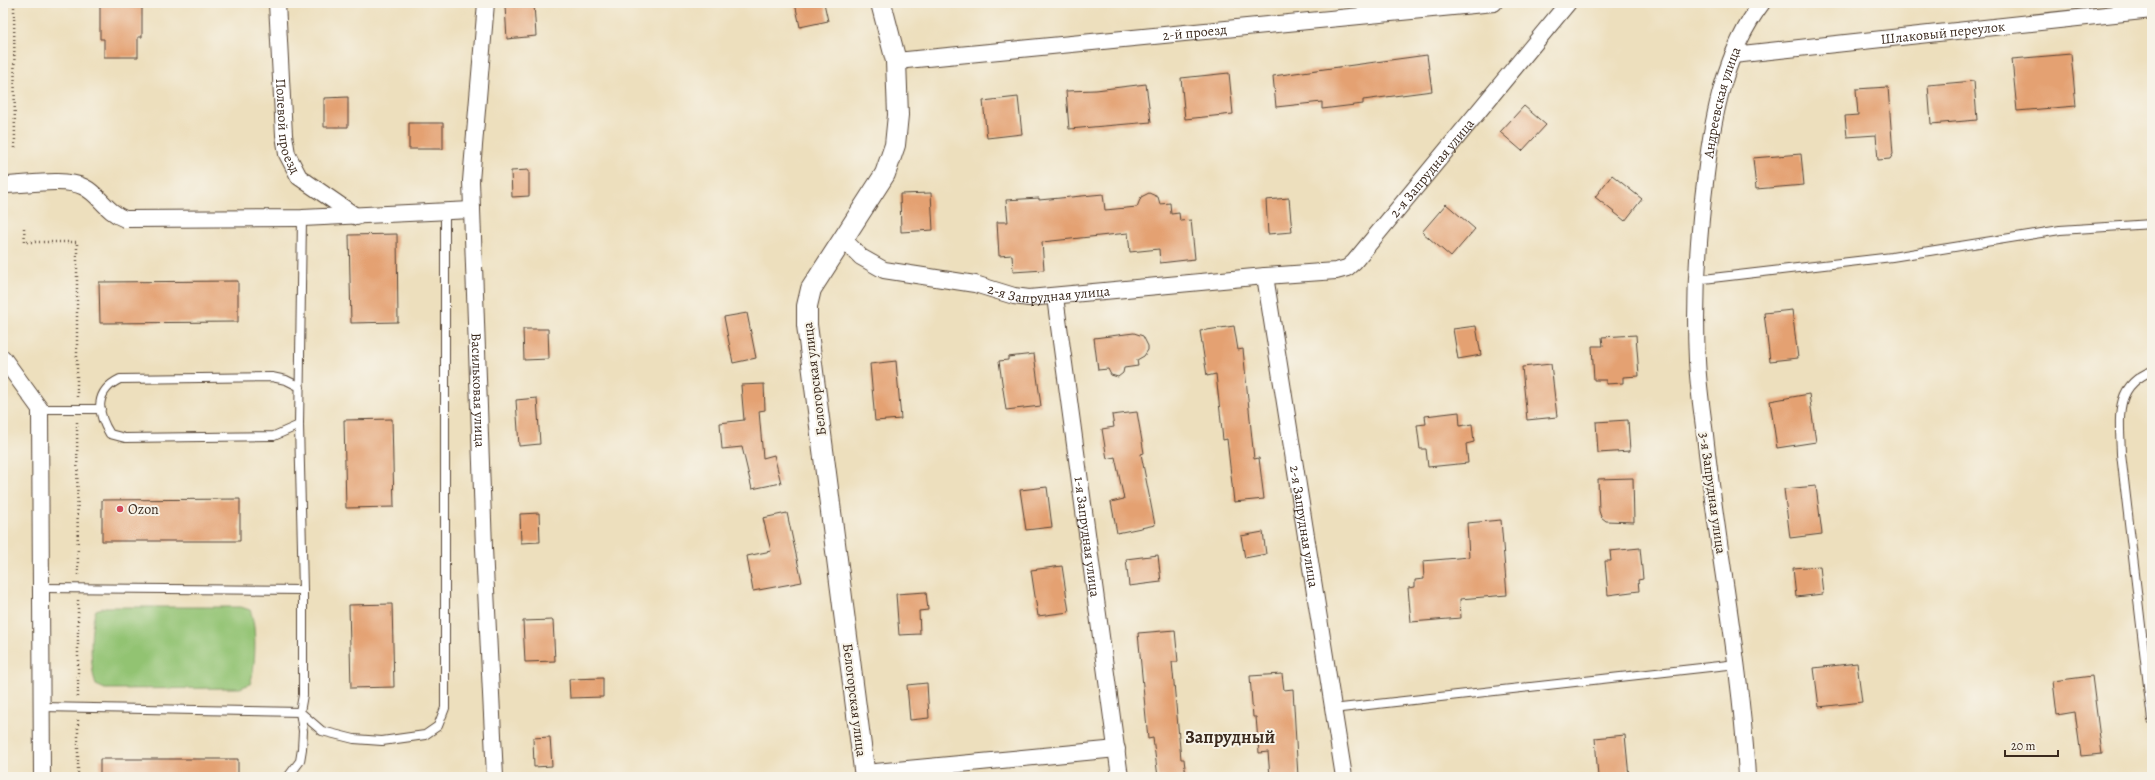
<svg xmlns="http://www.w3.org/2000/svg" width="2155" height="780" font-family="Alegreya,serif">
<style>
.green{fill:#92c372;stroke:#667648}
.building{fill:#e4a172}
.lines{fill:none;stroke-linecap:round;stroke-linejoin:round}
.service-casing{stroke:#564536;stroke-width:10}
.minor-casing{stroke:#564536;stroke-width:18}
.tertiary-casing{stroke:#564536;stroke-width:22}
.path{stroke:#564536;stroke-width:2.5;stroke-dasharray:1 3;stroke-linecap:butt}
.service{stroke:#fff;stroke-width:8}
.minor{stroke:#fff;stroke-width:16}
.tertiary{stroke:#fff;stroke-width:20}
.poi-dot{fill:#d1495b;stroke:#f7f3e8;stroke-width:1.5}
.labels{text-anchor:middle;stroke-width:4;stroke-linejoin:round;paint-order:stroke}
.street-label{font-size:14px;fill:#3b2a1e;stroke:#f7f3e8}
.poi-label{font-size:14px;fill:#3b2a1e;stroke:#f7f3e8;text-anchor:start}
.district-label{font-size:18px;font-weight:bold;fill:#3b2a1e;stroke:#f7f3e8}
</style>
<rect width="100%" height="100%" fill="#f7f3e8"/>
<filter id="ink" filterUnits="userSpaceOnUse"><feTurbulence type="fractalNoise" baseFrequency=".025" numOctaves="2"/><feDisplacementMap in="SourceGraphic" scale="8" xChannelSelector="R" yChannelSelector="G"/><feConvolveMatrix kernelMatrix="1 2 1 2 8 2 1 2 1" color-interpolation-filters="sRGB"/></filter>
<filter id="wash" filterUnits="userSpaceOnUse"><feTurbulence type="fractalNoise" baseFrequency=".012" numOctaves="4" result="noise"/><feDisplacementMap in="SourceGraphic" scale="16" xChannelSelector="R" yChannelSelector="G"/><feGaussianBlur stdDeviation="0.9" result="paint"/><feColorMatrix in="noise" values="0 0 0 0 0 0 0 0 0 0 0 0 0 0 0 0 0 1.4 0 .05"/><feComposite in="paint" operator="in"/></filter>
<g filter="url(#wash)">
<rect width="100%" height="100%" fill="#eddfbd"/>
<path class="green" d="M105,607H241L250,610C257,626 256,667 250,684L240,688L105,689L96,685C90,669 89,626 96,610Z"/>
<g id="blocks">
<path class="building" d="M100,3H142V37H138V57H104V39H100Z
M795,3H824L828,21L800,27Z
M534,4L536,36L507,39L505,6Z
M2071,54L2076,106L2017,111L2012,59Z
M1427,55L1432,91L1363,100V104L1322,109V102L1276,107L1273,76Z
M1229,73L1233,114L1185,119L1181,78Z
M1974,81L1977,120L1931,124L1928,85Z
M1146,84L1151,122L1069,129L1066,91L1096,90Z
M1888,87L1893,154L1890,159L1878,160L1876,135L1847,137L1845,116L1858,115L1856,89Z
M348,97V127H324V98Z
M1018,97L1022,134L987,138L983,101Z
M1524,106L1546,125L1522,151L1500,132Z
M409,123H443V149H409Z
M1801,154L1804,185L1756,189L1753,158Z
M529,170V196L512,197L511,171Z
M1612,175L1642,199L1625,221L1595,197Z
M931,193L933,230L901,232L900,194Z
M1149,193L1158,197L1160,204L1170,203L1171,214L1179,213L1180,221L1191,220L1195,259L1160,263L1159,249L1130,252L1128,233L1042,242L1044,270L1013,272L1012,255L999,256L997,222H1008L1006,200L1039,198V200L1103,194L1105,210L1137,207L1141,197Z
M1289,198L1292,232L1268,234L1266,200Z
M1446,204L1475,229L1451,257L1422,232Z
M397,234L398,322L351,323L349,235Z
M238,281V322L100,323L99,282Z
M1792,310L1798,358L1770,361L1764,313Z
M747,313L756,358L733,363L724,317Z
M1234,326L1238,350L1243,349L1254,459L1259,458L1264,499L1234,502L1227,439L1223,440L1216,374L1207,376L1200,331Z
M1476,326L1481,355L1458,359L1453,329Z
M523,329H548L549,359L524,360Z
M1134,333L1143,336L1148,346V350L1144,356L1137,360L1138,366L1124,368L1123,373L1118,377L1111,375L1108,369L1098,370L1094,338Z
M1636,335L1639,376L1623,377V383L1606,384V380H1594L1592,346H1603L1602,337Z
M1034,354L1041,406L1006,410L999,361L1008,360V357Z
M896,361L901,419L875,421L870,364Z
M1551,364L1557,417L1527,420L1522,367Z
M764,384L765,410L759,411L763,458L774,455L781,483L752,489L742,447L722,449L720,423L744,420L741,385Z
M1809,394L1816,442L1777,448L1770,401Z
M537,398L540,444L519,446L516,400Z
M1137,412L1144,453L1141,454L1155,525L1117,533L1111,502L1124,499L1115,457L1107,459L1102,429L1114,427L1112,415Z
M1459,412L1460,426L1472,424L1474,442L1466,444L1468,463L1428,467L1426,449H1420L1417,425L1426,424L1425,416Z
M392,419L394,507L346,508L344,420Z
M1628,420L1630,451L1598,453L1596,422Z
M1633,478L1634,522L1606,521L1601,517L1599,511L1598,479Z
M1816,486L1822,534L1790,538L1784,489Z
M1047,487L1052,527L1026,530L1020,490Z
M240,499V541H102V500Z
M539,513L540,542L521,543L520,514Z
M787,513L802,582L753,591L747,556L771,551L763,518Z
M1501,520L1507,595L1460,599L1461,618L1411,622L1408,588L1415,587V580L1424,579L1423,561L1469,557L1467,523Z
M1263,532L1266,554L1245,558L1241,536Z
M1640,548L1643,579L1638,580L1639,591L1608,595L1605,561H1611L1610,551Z
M1158,555L1161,582L1129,586L1126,559Z
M1062,566L1069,612L1038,616L1031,570Z
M1820,566L1823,594L1796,597L1793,568Z
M926,592L928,610L919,611L920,634L899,635L896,594Z
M392,604L394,687L351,688L349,605Z
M553,620L555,661L525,662L523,621Z
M1175,630L1178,662H1172L1181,759H1184L1186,777H1158L1153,738L1148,739L1138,633Z
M1857,663L1862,702L1819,707L1814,668Z
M1282,674L1284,690L1293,689L1298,777H1270L1268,752L1259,753L1256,717H1253L1250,676Z
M2092,676L2102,754L2081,756L2075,712L2057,715L2053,681Z
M603,678V697L570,698L569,679Z
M927,683L929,718L910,720L907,685Z
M1625,735L1629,777H1598L1595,738Z
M550,737L552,766L534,767L533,738Z
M100,759H238V777H100Z"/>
</g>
</g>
<g filter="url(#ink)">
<use href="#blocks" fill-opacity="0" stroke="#564536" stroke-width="1"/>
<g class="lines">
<g class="service-casing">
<path id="service" d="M1695,280L1892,257L2060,230L2152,224
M2152,371C2113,386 2120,419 2121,454L2152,720
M40,409H101
M299,425L274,436L125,438L110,434C96,412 95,391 120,379L272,377L286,380L300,387
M41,588L303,590
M42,707L300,712L322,731L354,739L382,741L425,735L438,726L445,708V212
M1332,709L1737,664
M288,777L300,761L302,749L303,731L300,712L303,695V590L299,425L302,218"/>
</g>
<g class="minor-casing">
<g id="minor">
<path id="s1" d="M277,3L284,135L287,154L299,177L357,217"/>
<path id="s2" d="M486,3L471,181L484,548L495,777"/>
<path id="s3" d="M1733,55L2152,10"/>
<path id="s4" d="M896,61L1494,3"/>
<path d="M3,185C24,185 65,177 84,187C100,195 105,211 125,219L302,218L472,210"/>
<path id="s5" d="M844,240L861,257L884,270L975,284L1014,296L1029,298L1265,276L1344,777"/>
<path id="s6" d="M1265,276L1336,271L1347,268L1354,262L1568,3"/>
<path id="s7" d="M1055,297L1120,777"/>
<path d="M3,358L40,409L42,777"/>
<path d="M865,773L1117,749"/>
<path id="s8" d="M1747,777C1741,662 1717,549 1705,435C1702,410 1698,385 1697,360C1694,297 1698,236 1706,174C1713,115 1725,52 1762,3"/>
</g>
</g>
<g class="tertiary-casing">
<path id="tertiary" d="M865,777L807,325V306L811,289L885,174L895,145L898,115L896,61L881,3"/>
</g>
<path class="path" d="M14,3L15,149
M24,228L25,242H77V397
M77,422L78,577
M78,600V697
M78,720V777"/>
<use href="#service" class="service"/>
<use href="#minor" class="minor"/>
<use href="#tertiary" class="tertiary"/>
</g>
</g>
<circle class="poi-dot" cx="120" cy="509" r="4"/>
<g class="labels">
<g class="street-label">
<text dy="5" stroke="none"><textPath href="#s4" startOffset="300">2-й проезд</textPath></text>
<text dy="5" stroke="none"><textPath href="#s3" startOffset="211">Шлаковый переулок</textPath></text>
<text dy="5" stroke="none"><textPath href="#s8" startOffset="680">Андреевская улица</textPath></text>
<text dy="5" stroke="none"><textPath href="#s1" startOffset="124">Полевой проезд</textPath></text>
<text dy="5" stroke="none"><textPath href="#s6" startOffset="214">2-я Запрудная улица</textPath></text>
<text dy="5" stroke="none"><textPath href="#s5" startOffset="218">2-я Запрудная улица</textPath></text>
<text transform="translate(814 379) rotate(-97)" y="5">Белогорская улица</text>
<text dy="5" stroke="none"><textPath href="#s2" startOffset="388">Васильковая улица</textPath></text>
<text transform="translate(1713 493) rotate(82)" y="5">3-я Запрудная улица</text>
<text dy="5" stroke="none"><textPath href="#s5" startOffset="689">2-я Запрудная улица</textPath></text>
<text dy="5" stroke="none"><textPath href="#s7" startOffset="242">1-я Запрудная улица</textPath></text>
<text transform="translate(855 700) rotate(83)" y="5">Белогорская улица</text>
</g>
<g class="poi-label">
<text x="128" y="514">Ozon</text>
</g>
<g class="district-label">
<text x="1230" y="743">Запрудный</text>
</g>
</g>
<rect width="2155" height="780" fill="none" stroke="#f7f3e8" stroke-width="16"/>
<path d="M2005 750v6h53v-6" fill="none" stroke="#3b2a1e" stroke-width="2"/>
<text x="2011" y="750" font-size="12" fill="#3b2a1e" stroke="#f7f3e8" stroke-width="3" paint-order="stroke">20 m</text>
</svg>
